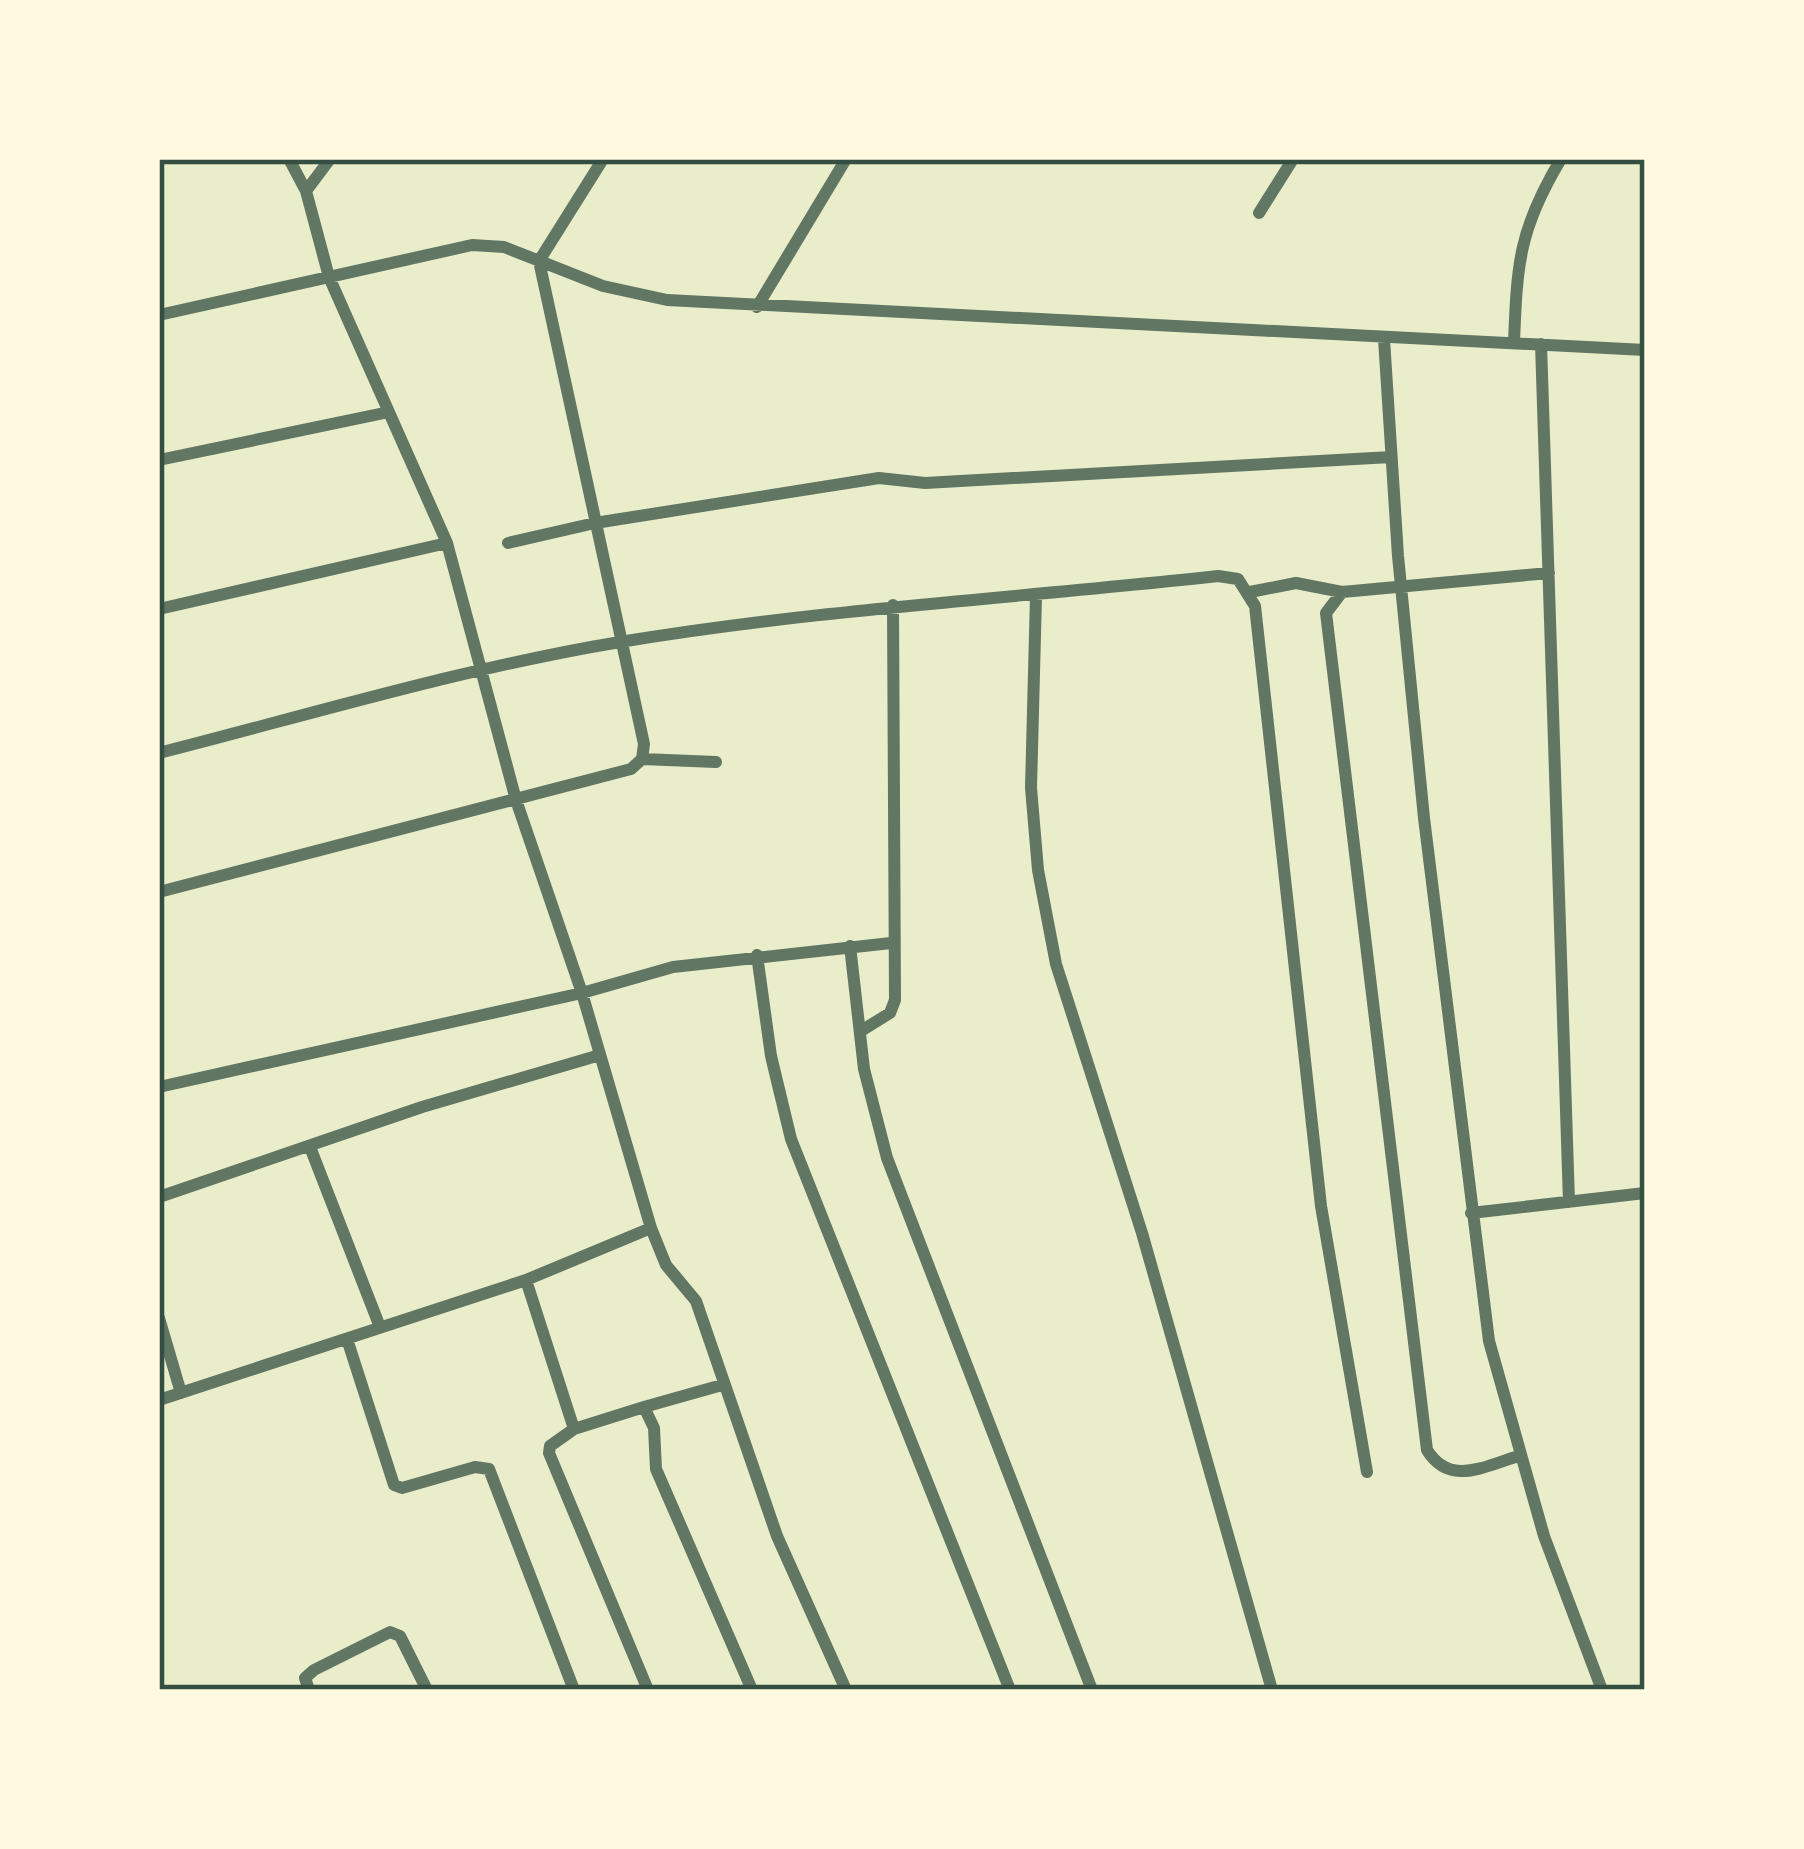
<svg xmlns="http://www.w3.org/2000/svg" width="1804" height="1849" font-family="Montserrat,sans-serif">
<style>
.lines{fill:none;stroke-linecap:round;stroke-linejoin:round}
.minor{stroke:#617663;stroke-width:12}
.neatline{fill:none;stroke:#344e41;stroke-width:4.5}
</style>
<rect width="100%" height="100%" fill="#e9edc9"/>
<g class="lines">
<path class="minor" d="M306,191L330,159
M1259,213L1293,159
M757,307L846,159
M159,315L472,245L504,247L603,286L667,300L1645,350
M1384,339L1398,556L1424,818L1489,1341L1544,1536L1602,1690
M1514,343C1517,263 1519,229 1561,159
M1541,344L1569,1202
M159,460L389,412
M447,543L516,800L582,993L651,1228L666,1265L696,1301L777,1536L846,1690
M508,543L595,523L879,478L925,483L1391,457
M1250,592L1296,583L1342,592
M1036,596L1031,788L1038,870L1056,964L1142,1233L1272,1690
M159,609L447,543L329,277L306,191L289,159
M159,753C312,714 464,668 620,642C818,609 1019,598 1218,576L1238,579L1255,606L1321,1206L1367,1472
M642,759L716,762
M159,892L631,769L642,759L644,744L539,261L603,159
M850,946L864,1069L887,1158L1092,1690
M757,955L771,1056L791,1139L1010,1690
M861,1031L890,1013L895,1000L893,605
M159,1087L582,993L673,967L891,943
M310,1147L380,1327
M159,1197L422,1107L600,1055
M1471,1213L1645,1193
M526,1280L574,1429L550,1446L549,1453L648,1690
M159,1318L181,1393
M347,1339L394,1485L402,1488L475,1467L489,1469L574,1690
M159,1400L526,1280L651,1228
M644,1407L722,1385
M574,1429L644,1407L654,1428L656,1469L752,1690
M1519,1456C1484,1466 1450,1487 1427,1450L1326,613L1342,592L1549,573
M309,1690L305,1678L314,1670L390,1632L400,1636L427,1690"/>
</g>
<rect width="1804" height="1849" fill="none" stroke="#fefae0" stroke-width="324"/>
<rect x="162" y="162" width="1480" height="1525" class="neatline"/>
</svg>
